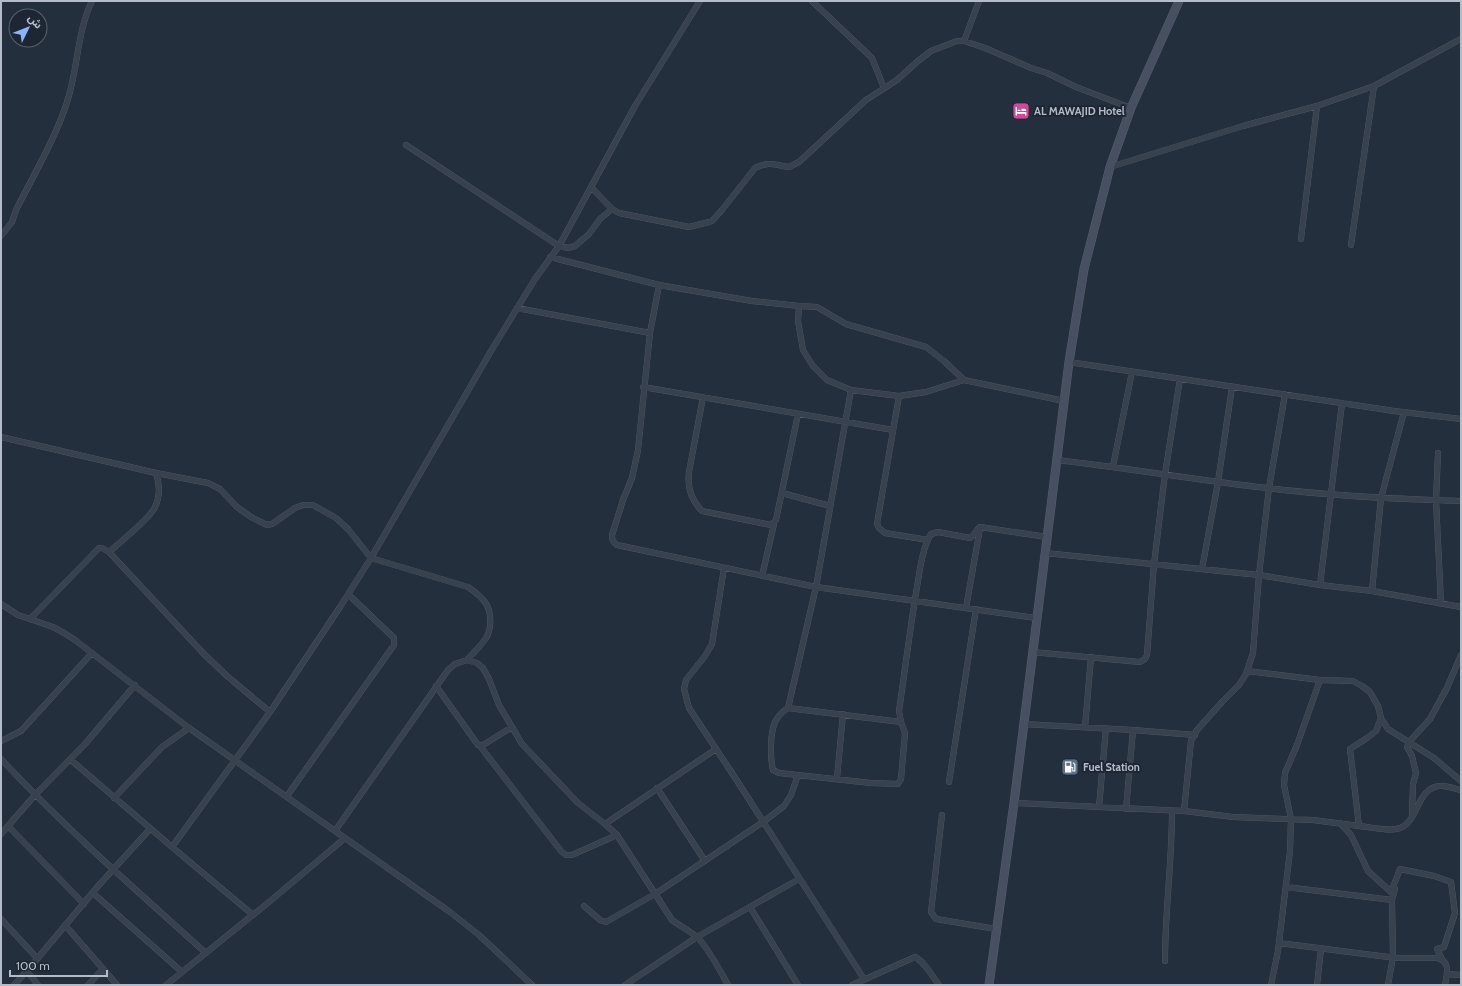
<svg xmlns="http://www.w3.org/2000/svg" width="1462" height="986" font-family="Cabin,'Noto Sans Arabic',sans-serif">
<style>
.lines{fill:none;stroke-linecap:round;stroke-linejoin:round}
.street-casing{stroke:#565f6c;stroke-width:6}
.secondary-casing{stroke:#565f6c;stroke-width:9}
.street{stroke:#38414e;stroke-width:5.5}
.secondary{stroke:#465061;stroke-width:8}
.labels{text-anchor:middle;stroke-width:4;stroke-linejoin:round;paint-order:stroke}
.poi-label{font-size:11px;font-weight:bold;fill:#b4bcc9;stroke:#1d2633;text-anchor:start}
</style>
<rect width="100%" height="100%" fill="#242f3e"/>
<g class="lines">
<g class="street-casing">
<path id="street" d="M812,1L872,58L884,88
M964,41L979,1
M406,145L559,246L635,106L700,1
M1110,167L1243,126L1317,106L1374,86L1461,39
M591,187L612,209
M1,236L12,222L16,210C34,174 56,138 68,99C78,67 77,32 92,1
M1301,239L1317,106
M1351,245L1374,86
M550,257L659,285L752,301L799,306L817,307L846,324L926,347L944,361L964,380
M659,285L650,333L638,450L632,478L623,500L612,535C612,540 613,542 617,545L816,587L1036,618
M799,306L798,321L803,350L813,366L827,380L851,390L899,396L926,392L964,380L1064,401
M517,308L650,333
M1069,362L1394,411L1461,419
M643,387L893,430
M851,390L816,587L788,708C783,711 778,716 775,722C770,734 770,757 773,770L779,773L871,783L898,784L901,779L905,733L901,722
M899,396L877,524L879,528L885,533L928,540
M703,397L689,472C687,487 691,500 702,511L771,525L776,520L798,414
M1,437L156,473C160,485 160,498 154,509C147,521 120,542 109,552
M1438,453L1436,500L1441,604
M1056,460C1127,468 1196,480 1267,488C1331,496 1396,499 1461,501
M1113,466L1132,372
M156,473L208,483L220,489L237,507L251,517L267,525L272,524L295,508L303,505H313L336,518L348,529L371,558L468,587C484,598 492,606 490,626C489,631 489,634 486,638C481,646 473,653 467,660
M782,493L830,506
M1045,553L1259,575L1320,585L1372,591L1461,607
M724,568L712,644L705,656L686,680L684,689L689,708L734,776L864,979
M1202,569L1218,482L1232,387
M762,576L774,524
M1320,585L1342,403
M1372,591L1381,498L1404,412
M1,604L18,615L53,627L64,633L75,640L189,728L450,912L479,935L532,985
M966,608L980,528
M30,619L99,548H102L109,552L203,653L227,676L270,712
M1032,652L1140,662L1145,659L1147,655L1154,564L1165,474L1180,379
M1247,671L1320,680L1353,681L1362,686L1370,692L1378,706L1381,718L1388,729L1434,758L1461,781
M436,686L478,745H483L512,727
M788,708L901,722L899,711C905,670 910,628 917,587C920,570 922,549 931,534L938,532L970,538C975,535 976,530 980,527L1047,537
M1381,718L1376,731L1367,738L1350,749L1359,826C1370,827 1391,832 1400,828C1419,821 1416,789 1439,786C1447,785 1454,789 1461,790
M1023,724L1133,730L1126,809
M1085,727L1091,657
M1133,730L1195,735
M1,741L21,731L92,653
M480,746L561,851L566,855H572L617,835
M1,759C65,828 136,890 206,953
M71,760L172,847
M837,778L843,714
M949,782L976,609
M657,788L705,861
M287,796L394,645V638L348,594
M114,798L162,747L189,728
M1014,803L1184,811L1233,817L1313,820L1359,826
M1099,807L1106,728
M1184,811L1191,741L1197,730L1222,702L1239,685L1246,674L1253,653L1259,575L1269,488L1285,394
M1412,814L1413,784L1416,773L1412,756L1407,747L1409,742L1430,719L1447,688L1461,655
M942,815L931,912L936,919L996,929
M1340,823L1351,835L1368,871L1391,892L1400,869L1434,876L1451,882L1455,913L1444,947L1437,949L1442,959
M605,824L716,749
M8,826L35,795L85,744L135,685
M335,831L448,670L455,664L467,660L477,663L483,668L489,679L499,705L522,744L578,803L605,824L617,835L672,920C680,926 690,931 698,938C709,949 720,971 728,985
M1,834L8,826L84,904
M1286,887L1392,900
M93,893L182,972
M584,906L600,920L606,922L655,894L763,822L784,806L791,795L798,775
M750,907L798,985
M253,915L172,847L270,712L340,607L371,558L491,351L535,279L559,246L568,248L575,246L589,234L600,219L612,209L619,213L689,227L709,222L712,221L722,210L755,168C769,161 775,165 789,167L799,162L866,100L897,80L918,61L931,51L957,41H964L985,48L1031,68L1047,73L1076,87L1131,108
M1,919L37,958
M65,925L117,985
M1279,943L1396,958H1437C1451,961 1447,974 1445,985
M1165,961C1165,911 1172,861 1172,811
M27,971L38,985
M1447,974L1461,975
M14,985L27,971L99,885L150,829
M88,985L103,969
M166,985L269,902L345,838
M625,985L697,937L799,879
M852,985L915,957C925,962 932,976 939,985
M1271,985L1278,951L1290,851L1291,819L1284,785L1285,773L1297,745L1320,680
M1317,985L1321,949
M1388,985L1393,957L1392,900L1395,889"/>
</g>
<g class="secondary-casing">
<path id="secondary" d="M989,985L1014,803L1069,362L1084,269L1110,167L1131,108L1179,1"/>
</g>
<use href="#street" class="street"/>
<use href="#secondary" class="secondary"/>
</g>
<defs>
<g id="hotel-square" transform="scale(0.9)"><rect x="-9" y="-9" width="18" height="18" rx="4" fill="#d1479c" stroke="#1d2633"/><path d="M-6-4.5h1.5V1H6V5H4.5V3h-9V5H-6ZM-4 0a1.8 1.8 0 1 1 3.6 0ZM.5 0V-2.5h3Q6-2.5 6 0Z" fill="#fff"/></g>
<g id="fuel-square" transform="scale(0.9)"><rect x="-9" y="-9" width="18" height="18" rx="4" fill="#5c6f8a" stroke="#1d2633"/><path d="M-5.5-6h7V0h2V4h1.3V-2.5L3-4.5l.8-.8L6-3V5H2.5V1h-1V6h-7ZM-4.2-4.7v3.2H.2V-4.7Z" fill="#fff"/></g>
</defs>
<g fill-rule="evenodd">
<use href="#hotel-square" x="1021" y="111"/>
<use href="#fuel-square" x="1070" y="767"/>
</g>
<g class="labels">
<g class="poi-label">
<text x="1034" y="115">AL MAWAJID Hotel</text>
<text x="1083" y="771">Fuel Station</text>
</g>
</g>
<rect width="1462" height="986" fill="none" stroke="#b4bcc9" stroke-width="4"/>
<g transform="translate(28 28) rotate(47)"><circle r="19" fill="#1d2633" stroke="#59626f"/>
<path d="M0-3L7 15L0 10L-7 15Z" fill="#8ab4f8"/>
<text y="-6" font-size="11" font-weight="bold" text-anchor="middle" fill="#b4bcc9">ش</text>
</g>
<path d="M10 970v6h97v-6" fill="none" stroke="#b4bcc9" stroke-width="2"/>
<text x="16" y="970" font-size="12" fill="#b4bcc9" stroke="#1d2633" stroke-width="3" paint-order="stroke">100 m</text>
</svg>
